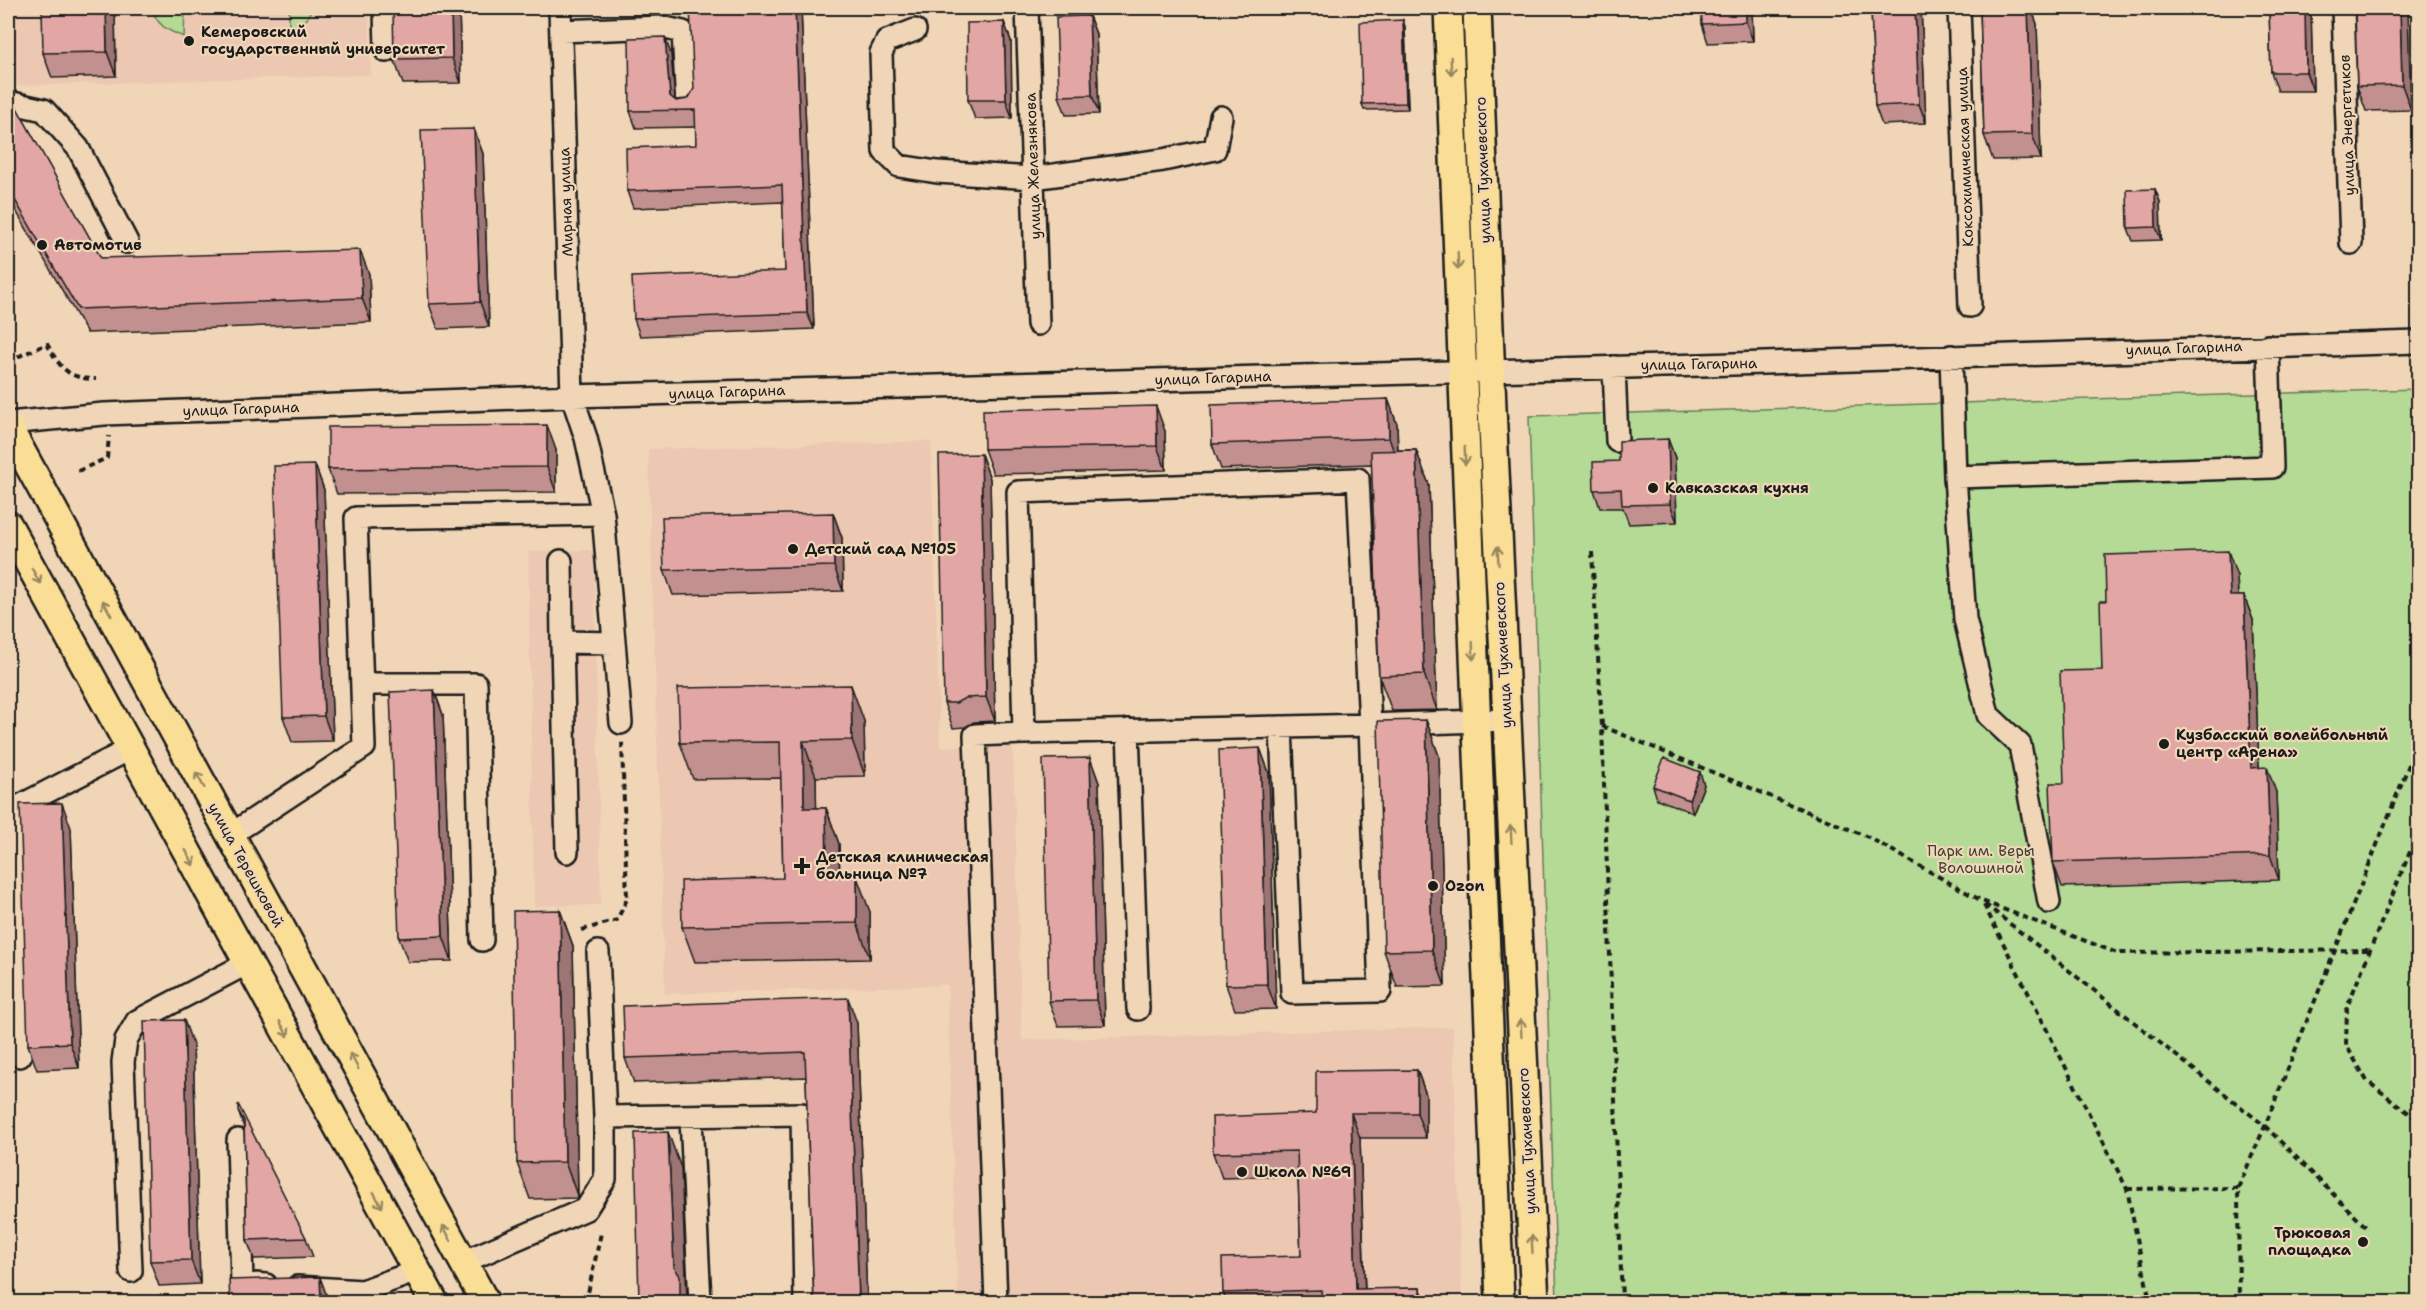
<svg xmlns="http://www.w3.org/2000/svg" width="2426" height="1310" font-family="'Shantell Sans',sans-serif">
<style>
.built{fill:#ecc8b2}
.green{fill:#b4da95;stroke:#687b58;stroke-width:1.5}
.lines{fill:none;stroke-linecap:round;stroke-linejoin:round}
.minor-casing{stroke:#1c1c1c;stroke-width:26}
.major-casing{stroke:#1c1c1c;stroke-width:32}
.path{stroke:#1c1c1c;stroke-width:4;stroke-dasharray:6 4.5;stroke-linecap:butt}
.minor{stroke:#f0d6b7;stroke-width:21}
.major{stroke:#fbde96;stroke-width:27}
.wall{fill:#c2908e;stroke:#1c1c1c;stroke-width:1.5}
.shaded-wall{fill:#9e7574;stroke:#1c1c1c;stroke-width:1.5}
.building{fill:#e2a7a5;stroke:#1c1c1c;stroke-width:1.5}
.oneway{stroke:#97875f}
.poi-dot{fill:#1c1c1c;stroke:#f0d6b7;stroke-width:2}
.labels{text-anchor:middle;stroke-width:4.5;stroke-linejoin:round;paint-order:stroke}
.poi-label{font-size:15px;font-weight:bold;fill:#1c1c1c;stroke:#f0d6b7;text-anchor:start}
.street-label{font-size:15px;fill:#1c1c1c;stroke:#f0d6b7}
.park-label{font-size:15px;fill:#3a4234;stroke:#f0d6b7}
</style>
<rect width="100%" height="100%" fill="#f0d6b7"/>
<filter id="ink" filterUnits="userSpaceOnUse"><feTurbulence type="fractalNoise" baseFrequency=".0167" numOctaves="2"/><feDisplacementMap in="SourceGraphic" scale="12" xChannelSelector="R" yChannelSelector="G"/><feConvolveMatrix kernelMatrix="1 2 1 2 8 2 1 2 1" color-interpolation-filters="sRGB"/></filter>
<g filter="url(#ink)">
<path class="built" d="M8,8H369L371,75L8,86Z
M931,441L940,747L1013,745L1022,1040L1453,1027L1462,1302H958L947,985L665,994L648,449Z
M594,550L601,905L534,906L528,552Z"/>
<path class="green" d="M152,8H185L184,37C168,31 156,25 152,8Z
M289,8H312L307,19L289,31Z
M2418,389V1302H1557L1529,416Z"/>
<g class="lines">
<g class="minor-casing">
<path id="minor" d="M385,8L386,51
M560,8L572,396L586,438L603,514L621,723
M1027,8L1038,324
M1959,8L1970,306
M2343,8L2351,243
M915,30L887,41L881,53L884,151L899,166L937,172L1033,178L1163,160L1215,149L1221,117
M561,31L661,27L683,32L687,106
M8,102L44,110L78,148L127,242
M1951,356L1955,477L2272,467L2268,346
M1614,367L1617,441
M8,423L104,414L572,396L1702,365L2418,342
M1955,477L1965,619L1988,715L2020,745L2049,902
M561,561L562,642
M362,684H476L482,940
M1281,727L1292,993L1380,991L1370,725C1254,727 1139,730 1024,733L1018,492L1358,479L1370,725L1506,720
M1128,730L1138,1009
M230,835L364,747L356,518L603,514
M567,852L562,642L614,643
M598,952L605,1117L802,1114L805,1302
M20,1056L10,811L130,749
M691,1118L700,1302
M238,1140L242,1283L266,1285
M463,1262L586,1209L605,1179V1117
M131,1271L123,1062L126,1040L137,1021L248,963
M297,1287L362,1291L417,1271
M996,1302L975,735L1024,733"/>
</g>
<g class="major-casing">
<path id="major" d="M1448,8L1500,1302
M1477,8L1492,408L1535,1302
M8,427L485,1302
M8,525L434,1302"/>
</g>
<path class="path" d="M8,361L47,344C60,367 67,379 96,379
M78,471L107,458L109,436
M1592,552L1602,726L1622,1302
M1602,726L1868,837L1982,901L2117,953L2371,950
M2418,832L2347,1007L2346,1045L2367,1081L2418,1120
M1985,904L2265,1126L2368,1229
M1984,905L2127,1189L2150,1302
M582,930L617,920L627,899L622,741
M2238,1188L2265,1126L2418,742
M2127,1189L2238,1188L2239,1302
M586,1302L601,1233"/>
<use href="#minor" class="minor"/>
<use href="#major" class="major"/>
</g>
<path class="wall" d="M115,8L116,76L52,78L43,53Z
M459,8L461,83L403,84L394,59Z
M801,8L814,329L640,336L634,319L785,271L783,202L633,208L627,191L696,145V127L636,128L630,111L671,54L675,100L688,99L694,89Z
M1752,8L1753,41L1708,43L1702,24Z
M1871,8H1921L1926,123L1882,125L1875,106Z
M1980,8H2031L2037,24L2041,159L1993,160L1984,135Z
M2269,8H2310L2311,10L2313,91H2278L2271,72Z
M2408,8L2411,110L2366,111L2357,86Z
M1089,16L1096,34L1099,114L1066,115L1059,96Z
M1403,20L1405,27L1408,109L1364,110L1362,104Z
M1004,22L1011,41L1012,118L975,119L968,100Z
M8,92L101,258L369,274L371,322L87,333L8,197Z
M474,129L483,154L489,327L438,329L429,304Z
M2155,189L2160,202L2161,240L2133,241L2128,228Z
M1388,399L1397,424L1398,450H1416L1429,485L1437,710L1392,711L1379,676L1372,464L1221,469L1212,444Z
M1165,431L1166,470L993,474L984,449Z
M1668,439L1675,458L1677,522L1629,524L1623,508H1600L1594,490L1619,461Z
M556,450V492L337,494L328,469Z
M981,454L990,479L995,721L974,722L965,727L953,728L944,703Z
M315,465L324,490L333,741L292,742L283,717Z
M833,513L842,538L843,591L673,595L664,570Z
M2237,576L2238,596H2244L2253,620L2259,767L2276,792L2279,880L2062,887L2053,862L2064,783L2102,670L2106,601Z
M434,690L443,715L452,961L408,962L399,938Z
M1426,720L1439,756L1445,986L1397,987L1384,951Z
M864,721L865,776L816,777V808H826L839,844L840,877L870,912V959L695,962L682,927L783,878L781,778L693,779L680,743Z
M1260,748L1269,773L1276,1009L1235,1010L1226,985Z
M1090,758L1099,783L1105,1025L1058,1026L1049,1001Z
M1704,785L1693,813L1657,799L1653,786Z
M71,828L79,1068L37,1070L28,1045Z
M560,910L573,946L578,1198L530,1199L517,1163Z
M857,1023L867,1302H814L806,1077L634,1083L625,1058Z
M193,1045L200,1284L159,1286L150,1261Z
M1417,1070L1426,1095V1138H1360L1365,1289L1420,1288L1426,1302H1227L1223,1293L1301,1256L1298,1176L1222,1178L1213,1153L1316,1113Z
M238,1110L306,1238L313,1257L254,1259L247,1240L244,1128Z"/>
<path class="shaded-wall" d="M106,8H115L116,76L107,52Z
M451,8H459L461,83L452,58Z
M795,8H801L814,329L807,313Z
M1746,8H1752L1753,41L1746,22Z
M1915,8H1921L1926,123L1919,104Z
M2028,8H2031L2037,24L2041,159L2032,134Z
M2305,8H2310L2311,10L2313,91L2306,72Z
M2400,8H2408L2411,110L2402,85Z
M1089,16L1096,34L1099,114L1092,95Z
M1403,20L1405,27L1408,109L1406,103Z
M1004,22L1011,41L1012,118L1006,100Z
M665,37L671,54L676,112L670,96Z
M474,129L483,154L489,327L480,302Z
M2155,189L2160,202L2161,240L2156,227Z
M360,250L369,274L371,322L362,298Z
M1388,399L1397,424L1398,463L1389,438Z
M1156,406L1165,431L1166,470L1157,446Z
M547,425L556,450V492L547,467Z
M1668,439L1675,458L1677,522L1670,504Z
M1416,450L1429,485L1437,710L1424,674Z
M981,454L990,479L995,721L986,697Z
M315,465L324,490L333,741L324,716Z
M833,513L842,538L843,591L834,566Z
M2228,551L2237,576L2239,621L2230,596Z
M2244,596L2253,620L2260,792L2251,768Z
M851,685L864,721L865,776L852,740Z
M434,690L443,715L452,961L443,936Z
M1426,720L1439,756L1445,986L1432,950Z
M803,741L816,777L817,844L804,808Z
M1260,748L1269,773L1276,1009L1267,984Z
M1090,758L1099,783L1105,1025L1096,1000Z
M2267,767L2276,792L2279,880L2270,855Z
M1700,772L1704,785L1693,813L1689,800Z
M62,803L71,828L79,1068L70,1043Z
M826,808L839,844L840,913L827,877Z
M857,877L870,912V959L857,923Z
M560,910L573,946L578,1198L565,1162Z
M848,998L857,1023L867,1302H859Z
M184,1020L193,1045L200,1284L191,1260Z
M1417,1070L1426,1095V1138L1417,1113Z
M1351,1113L1360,1138L1365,1302L1356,1289Z
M668,1132L681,1168L687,1296L689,1302H680L674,1267Z
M320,1277L329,1302H321Z
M1420,1288L1426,1302H1420Z"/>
<path class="building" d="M42,8H106L107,52L43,53Z
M393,8H451L452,58L394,59Z
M690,8H795L807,313L634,319L632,277L785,271L782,185L627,191L626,148L696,145L695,110L630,111L629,38L665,37L670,96L676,101L688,99L694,89Z
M1701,8H1746V22L1702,24Z
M1871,8H1915L1919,104L1875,106Z
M1980,8H2028L2032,134L1984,135Z
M2269,8H2305L2306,72H2271Z
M2355,8H2400L2402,85L2357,86Z
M1089,16L1092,95L1059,96L1056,17Z
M1403,20L1406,103L1362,104L1360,22Z
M1004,22L1006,100H968L967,23Z
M8,92L101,258L360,250L362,298L78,309L8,188Z
M474,129L480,302L429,304L421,130Z
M2155,189L2156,227L2128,228L2127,190Z
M1388,399L1389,438L1212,444L1211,405Z
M1156,406L1157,446L984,449L983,410Z
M547,425V467L328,469V427Z
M1668,439L1670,504L1622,505L1621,489L1594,490L1593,462L1619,461V441Z
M1416,450L1424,674L1379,676L1371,451Z
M981,454L986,697L965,698L956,703H944L939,455Z
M315,465L324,716L283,717L274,466Z
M833,513L834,566L664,570L662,517Z
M2228,551L2230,596H2244L2251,768L2267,767L2270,855L2053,862L2050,783H2064L2060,671L2102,670L2100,601H2106L2105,555Z
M851,685L852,740L803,741L804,808H826L827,877H857V923L682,927L681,881L783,878L780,742L680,743L678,688Z
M434,690L443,936L399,938L390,692Z
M1426,720L1432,950L1384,951L1378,721Z
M1260,748L1267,984L1226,985L1219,750Z
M1090,758L1096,1000L1049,1001L1043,759Z
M1664,758L1700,772L1689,800L1653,786Z
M62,803L70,1043L28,1045L20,804Z
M560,910L565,1162L517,1163L513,911Z
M848,998L859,1302H814L805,1052L625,1058L623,1006Z
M184,1020L191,1260L150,1261L144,1021Z
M1417,1070V1113H1351L1356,1289L1420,1288V1302H1322L1321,1290L1223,1293L1222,1258L1301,1256L1297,1151L1213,1153L1212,1117L1316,1113V1071Z
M238,1104L306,1238L247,1240L244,1121L238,1110Z
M668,1132L674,1267L680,1276V1302H639L635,1133Z
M320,1277L321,1302H230L229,1280Z"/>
<defs><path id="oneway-shaft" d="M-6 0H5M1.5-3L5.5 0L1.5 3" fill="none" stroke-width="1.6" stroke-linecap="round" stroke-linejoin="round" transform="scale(1.5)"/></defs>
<g class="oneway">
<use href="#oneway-shaft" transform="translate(1451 66) rotate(88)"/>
<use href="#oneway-shaft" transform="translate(1458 261) rotate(88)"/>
<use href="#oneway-shaft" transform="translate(1465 456) rotate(88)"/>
<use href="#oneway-shaft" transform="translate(1498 555) rotate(-93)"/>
<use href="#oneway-shaft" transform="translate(36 576) rotate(61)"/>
<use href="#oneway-shaft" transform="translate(107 608) rotate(-119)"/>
<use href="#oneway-shaft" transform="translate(1473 651) rotate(88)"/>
<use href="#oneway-shaft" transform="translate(200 780) rotate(-119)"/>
<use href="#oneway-shaft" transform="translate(1511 834) rotate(-93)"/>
<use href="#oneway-shaft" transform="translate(190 858) rotate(61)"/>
<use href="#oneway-shaft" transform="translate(1521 1028) rotate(-93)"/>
<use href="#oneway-shaft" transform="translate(284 1029) rotate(61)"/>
<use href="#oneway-shaft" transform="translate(354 1061) rotate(-119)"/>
<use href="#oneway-shaft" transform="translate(378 1200) rotate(61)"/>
<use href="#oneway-shaft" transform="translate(447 1233) rotate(-119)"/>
<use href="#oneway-shaft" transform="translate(1532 1244) rotate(-93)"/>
</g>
</g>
<g class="poi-dot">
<circle cx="189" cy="41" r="6"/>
<circle cx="42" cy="245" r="6"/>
<circle cx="1653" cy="488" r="6"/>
<circle cx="793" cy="549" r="6"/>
<circle cx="2164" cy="744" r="6"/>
<path d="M799 857h6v6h6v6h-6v6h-6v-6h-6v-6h6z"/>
<circle cx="1433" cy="886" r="6"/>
<circle cx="1242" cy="1172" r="6"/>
<circle cx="2363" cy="1242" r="6"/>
</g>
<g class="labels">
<g class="poi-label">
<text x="201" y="37">Кемеровский<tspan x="201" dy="17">государственный университет</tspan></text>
<text x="54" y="250">Автомотив</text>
<text x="1665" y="493">Кавказская кухня</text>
<text x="805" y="554">Детский сад №105</text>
<text x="2176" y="740">Кузбасский волейбольный<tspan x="2176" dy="17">центр «Арена»</tspan></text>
<text x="816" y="862">Детская клиническая<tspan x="816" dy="17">больница №7</tspan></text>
<text x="1445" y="891">Ozon</text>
<text x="1254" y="1177">Школа №69</text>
<text x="2351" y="1238" text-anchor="end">Трюковая<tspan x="2351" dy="17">площадка</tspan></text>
</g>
<g class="street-label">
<text transform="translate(2347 125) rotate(-92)" y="5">улица Энергетиков</text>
<text transform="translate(1965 157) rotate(-92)" y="5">Коксохимическая улица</text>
<text transform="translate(1033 166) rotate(-92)" y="5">улица Железнякова</text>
<text transform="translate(1483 170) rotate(-92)" y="5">улица Тухачевского</text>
<text transform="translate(566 202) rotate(-92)" y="5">Мирная улица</text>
<text transform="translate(2184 348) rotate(-2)" y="5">улица Гагарина</text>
<text transform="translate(1699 364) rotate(-1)" y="5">улица Гагарина</text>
<text transform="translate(1213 378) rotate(-2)" y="5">улица Гагарина</text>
<text transform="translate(727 392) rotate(-2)" y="5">улица Гагарина</text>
<text transform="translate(241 409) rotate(-2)" y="5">улица Гагарина</text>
<text transform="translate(1503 655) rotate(-93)" y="5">улица Тухачевского</text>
<text transform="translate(246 865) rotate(61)" y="5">улица Терешковой</text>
<text transform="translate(1527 1141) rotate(-93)" y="5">улица Тухачевского</text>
</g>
<g class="park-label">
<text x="1981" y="856">Парк им. Веры<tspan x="1981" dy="17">Волошиной</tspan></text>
</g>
</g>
<rect width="2426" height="1310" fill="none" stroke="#f0d6b7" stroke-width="30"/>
<rect x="15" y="15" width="2396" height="1280" fill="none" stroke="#1c1c1c" stroke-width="2" filter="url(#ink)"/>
</svg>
